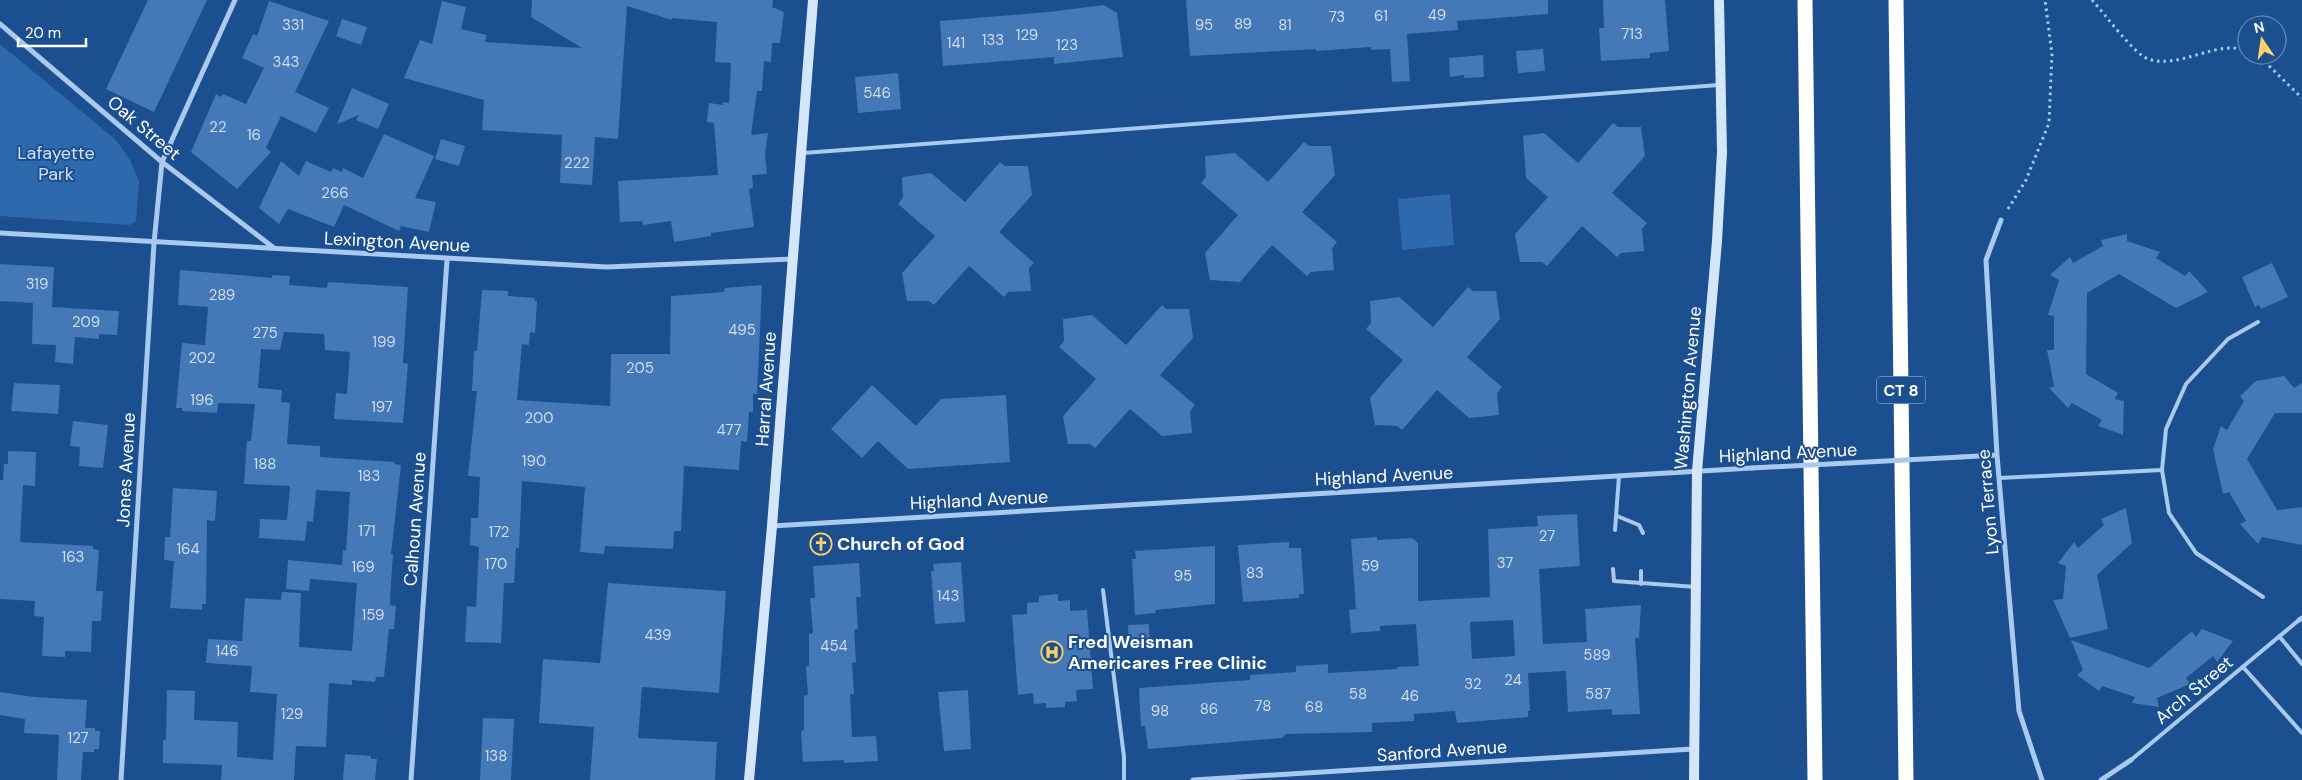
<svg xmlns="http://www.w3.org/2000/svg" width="2302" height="780" font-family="'DM Sans',sans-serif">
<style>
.green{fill:#2e69ad}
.building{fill:#4478b7;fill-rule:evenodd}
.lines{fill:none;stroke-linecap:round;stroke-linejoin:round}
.path{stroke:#a9c9ee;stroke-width:3;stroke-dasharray:2.5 4;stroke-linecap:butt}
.lane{stroke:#a9c9ee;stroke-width:4}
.street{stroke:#a9c9ee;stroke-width:5}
.secondary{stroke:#d6e6fa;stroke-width:10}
.highway{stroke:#fff;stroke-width:15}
.street-bridge{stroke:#a9c9ee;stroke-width:5}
.labels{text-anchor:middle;stroke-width:4;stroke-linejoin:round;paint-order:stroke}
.number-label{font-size:15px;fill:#d0dded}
.shield{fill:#1b4f8f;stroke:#bbcadd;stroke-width:1}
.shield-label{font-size:16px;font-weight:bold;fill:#fff}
.street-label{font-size:18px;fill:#fff;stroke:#1b4f8f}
.park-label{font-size:18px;fill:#cfe3fa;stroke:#1b4f8f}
.poi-label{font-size:18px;font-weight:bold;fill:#fff;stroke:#1b4f8f;text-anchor:start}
</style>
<rect width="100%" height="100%" fill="#1b4f8f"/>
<path class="green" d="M0,44L116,140L130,160L139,181L136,221L129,225L0,216Z
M1450,194L1454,245L1402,250L1398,199Z"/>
<path class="building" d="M148,0H207L154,112L106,89Z
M532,0H773L772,7L784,12L780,43H772L771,62L764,61L762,91H757L751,135L768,133L765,154L767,174L752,175L753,188L749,189L754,227L711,233V236L674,242L671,221L643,225L642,221L620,222L618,181L718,175L714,123L707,122L709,103L723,105V102L729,103L731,63L715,62L717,22L672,18V20L627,6L618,139L595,137L592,185L560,183L562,135L482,130L484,100L404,78L420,40L432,44L442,1L466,7L461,29L487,35L485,42L582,48L531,17Z
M1186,0H1548V14L1457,21L1458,30L1407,34L1410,81L1392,82L1390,49L1371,50V47L1316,51V49L1190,56Z
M1603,0H1665L1669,51L1650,53V58L1601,61L1599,28H1604Z
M269,1L329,21L295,92L329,108L316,133L298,124L299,122L297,124L281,116L266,148L271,152L237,189L191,152L216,94L221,97L223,94L246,104L264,68L242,58L253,34L257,36Z
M1104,5L1117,13L1123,57L1054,64V57L943,66L940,21L1049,12Z
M342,19L367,27L361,45L336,36Z
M1543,49L1545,71L1518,73L1516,51Z
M1483,55L1484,77L1464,78V75L1450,77L1449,58Z
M898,73L901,109L858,113L855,77Z
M352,88L389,104L378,129L356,120L359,115L337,124Z
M1613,123L1618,127H1641L1645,156L1612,193L1647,223L1642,229L1644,251L1621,253L1617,257L1582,226L1547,266L1542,262H1520L1515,234L1548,197L1526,178L1523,136L1544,133L1578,163Z
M384,134L434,156L415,198L436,202L429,232L401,226L399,231L344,205L334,227L288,209L279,224L259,208L281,161L299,176L306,161L331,172L333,168L342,172L343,168L363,178Z
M441,139L465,146L459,166L435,159Z
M1304,142L1309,146H1331L1335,175L1302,212L1337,242L1332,248L1334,270L1311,272L1307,276L1272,245L1240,282L1210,280L1205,253L1238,215L1201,183L1206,177L1205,156L1235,153L1268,182Z
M1000,162L1005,166H1028L1032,195L999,232L1034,263L1029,268L1031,291L1008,292L1004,297L969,266L934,305L929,301H907L902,273L935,236L898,204L903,198L902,177L931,173L965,202Z
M2127,234V241L2160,252L2156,258L2185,276L2189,271L2208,292L2176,308L2119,274L2087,293L2086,374L2118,393L2115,399L2124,401L2123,435L2098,426L2102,420L2072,403L2068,408L2049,388L2054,386L2047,350H2054V316L2048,315L2059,280L2050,275L2070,257L2073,263L2103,246L2101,240Z
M2272,263L2288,297L2261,309L2259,305L2255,307L2242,277Z
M0,264L54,267L52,307L119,311L117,335L99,334V339L75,337L73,364L55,362L56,345L32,344L33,303L0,301Z
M180,270L272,278V275L290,276L289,285L327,288L328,282L408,287L403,363L408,364L403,423L334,419L336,393L347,394L350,352L325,350L324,334L284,332L280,350L261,349L258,388L282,390L281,402L290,403L287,444L320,446V457L395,462L394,464L401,465L391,554H393L390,599V605L396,606L394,629H389L384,677H376L375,682L352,680V685L329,683L326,747L296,746L294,780H221L222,765L163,763V740H166L167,690L195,691L194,720L238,722L237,757L273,760L277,694L250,692L252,666L206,663L208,639L242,641L245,598L281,600L282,592L301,593L299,647L352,651L357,583L310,579L309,591L286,589L288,560L342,565L343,550L346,551L350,492L316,490L313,522L307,521L305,541L259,538L260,519L287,520L290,486L244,484L247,441H251L255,404L218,403L217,413L182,411V408H176L182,343L205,345L208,307L178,305Z
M762,285L757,394H753V412H749L747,442L741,441L739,470L684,466L681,531H674L673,549L605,546L604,554L580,552L585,487L522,481L519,548H516L514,583H504L501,643L465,642L467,606L476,607L479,547L470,545L471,518H478L480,477L468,476L477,391H472L474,351H477L482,290L508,291V296L535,298L534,301H537L535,333L530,332L529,345L522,344L517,400L610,406L611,354H670L671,296L724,292L725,288Z
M1468,287L1473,291H1496L1500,319L1467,357L1502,387L1497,393L1499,415L1469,418L1437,390L1402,430L1397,426L1375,425L1370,398L1403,360L1366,329L1371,323L1370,301L1399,297L1433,327Z
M1162,305L1166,309H1189L1193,338L1160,375L1195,405L1190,411L1192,433L1162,436L1130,409L1095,448L1090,444H1068L1063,416L1096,379L1059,347L1064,341L1063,319L1092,315L1126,345Z
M2284,376L2294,388L2302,383V413H2275L2247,459L2277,510L2302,507V545L2262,537L2258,544L2240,524L2246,521L2229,492L2223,494L2213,449L2221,426L2227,430L2244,401L2240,396L2256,381Z
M14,383L60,385L58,414L11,411Z
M872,385L916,426L941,399L1006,395L1010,462L908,469L878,441L862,458L831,429Z
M73,421L108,425L103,468L79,466L80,447L70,446Z
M8,451L36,452L35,486L23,485L20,542L93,546V549L99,550L96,591H103L101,621H92L91,652L65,651V657L42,656L44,617L34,616L35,601L0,599V480H3L4,464H8Z
M173,488L217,491L215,521L207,520L206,604H202V610L170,608L174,561L164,560L165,537H170Z
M2126,508L2132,543L2097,575L2108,629L2070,638L2053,600L2063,599L2066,566L2058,563L2074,542L2078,548L2104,525L2101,519Z
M1577,514L1580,566L1539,569L1543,644L1587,642L1585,609L1641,605L1639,638H1635L1640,714L1612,715V709L1568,712L1566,671L1528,673L1530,711H1528V717L1457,723L1455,711L1414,714V721L1372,723V732L1286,734L1282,738L1148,749L1145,726H1141L1139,688L1250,680V675L1296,672V666L1328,664V673L1397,669V667L1419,666L1416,624L1380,626V631L1351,633L1349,610L1356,609L1351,539L1377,537V540L1412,538L1418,543V601L1490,597L1488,529L1538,526L1537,516ZM1513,620L1515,656L1472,659L1470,622Z
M1289,542V548H1301L1304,594H1299V598L1243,602L1238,545Z
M1215,546V604L1155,610L1156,613L1135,615L1132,559H1136L1135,551Z
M961,562L965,622L935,624L931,571H934L933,564Z
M859,563L861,597H856L858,629L854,630L856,662L852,663L854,694H850L852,737L876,736L878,761L844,763V760L803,762L801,732L804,730V696L808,695L806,667L809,665V634L813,633L810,598H815L813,566Z
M608,583L726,591L719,693L642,687L638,738L717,742L715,780H590L594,727L539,723L543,659L600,663Z
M1058,594V601L1070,600V611L1087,610L1093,689L1076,690L1077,701L1065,702V707L1046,708V703L1034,704L1033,693L1018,695L1012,615L1027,614V603L1039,602V596Z
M1149,624L1150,645L1129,646L1128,625Z
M2202,629L2233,641L2217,662L2213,656L2186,678L2190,684L2157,698L2159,707L2132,703L2135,697L2102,686L2099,691L2077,675L2083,670L2071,640L2149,668L2192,631L2196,637Z
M968,690L971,749L944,751L938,692Z
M0,692L34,697L87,700L85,728H95V731H100L99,749H94V752H83L81,780H57L59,735L24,733L25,719L0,715Z
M483,718L514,719L511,780H480Z
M345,754L371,756V759H377L375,780H343Z"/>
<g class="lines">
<path class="path" d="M2092,0C2104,13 2134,54 2148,59C2180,70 2221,37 2247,52
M2253,55L2264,61L2302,98
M2008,209L2026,180L2049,123L2052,54L2045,0"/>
<path class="lane" d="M803,153L1719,85
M2162,470L2169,513L2196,553L2263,597
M1999,478L2162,470L2166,429L2186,384L2228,339L2258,322
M1617,516L1639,525L1643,533
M1615,530L1619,476
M1613,569L1614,581L1696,587
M1641,571V584
M1103,590L1124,757V780
M2279,636L2302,664
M2243,667L2302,733
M2131,760L2299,620"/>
<path class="street" d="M0,24L162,162L274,248
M2001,220L1986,260L1997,455L2019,711L2042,780
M0,233L607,267L793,259
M1961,457L1997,455
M772,526L1752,468
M2299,620L2302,618
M121,780L154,243L162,162L235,0
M411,780L447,260
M1193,780L1693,749
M2101,780L2131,760"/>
<path class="secondary" d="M749,780L772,526L813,0
M1694,780L1697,471L1717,241L1722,152L1719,0"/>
<path class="highway" d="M1805,0L1815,780
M1896,0L1906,780"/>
<path class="street-bridge" d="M1752,468L1961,457"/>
</g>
<defs>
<g id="church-ring" transform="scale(1.125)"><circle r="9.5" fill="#1b4f8f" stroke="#ffd166" stroke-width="1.5"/><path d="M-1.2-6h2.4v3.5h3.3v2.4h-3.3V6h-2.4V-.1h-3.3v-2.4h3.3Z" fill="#ffd166"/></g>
<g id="hospital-ring" transform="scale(1.125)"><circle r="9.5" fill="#1b4f8f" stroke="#ffd166" stroke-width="1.5"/><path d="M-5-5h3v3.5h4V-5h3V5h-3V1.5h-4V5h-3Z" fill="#ffd166"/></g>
</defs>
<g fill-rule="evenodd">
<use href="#church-ring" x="821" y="544"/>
<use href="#hospital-ring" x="1052" y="652"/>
</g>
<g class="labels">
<g class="number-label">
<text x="1437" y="20">49</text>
<text x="1381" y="21">61</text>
<text x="1337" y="22">73</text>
<text x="1243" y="29">89</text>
<text x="293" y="30">331</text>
<text x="1204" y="30">95</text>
<text x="1285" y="30">81</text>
<text x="1632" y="39">713</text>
<text x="1027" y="40">129</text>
<text x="993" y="45">133</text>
<text x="956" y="48">141</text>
<text x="1067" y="50">123</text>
<text x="286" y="67">343</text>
<text x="877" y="98">546</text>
<text x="218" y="132">22</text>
<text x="254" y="140">16</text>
<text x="577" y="168">222</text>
<text x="335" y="198">266</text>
<text x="37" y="289">319</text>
<text x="222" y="300">289</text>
<text x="86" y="327">209</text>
<text x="742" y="335">495</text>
<text x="265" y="338">275</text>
<text x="384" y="347">199</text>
<text x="202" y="363">202</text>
<text x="640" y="373">205</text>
<text x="202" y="405">196</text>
<text x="382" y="412">197</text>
<text x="539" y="423">200</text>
<text x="729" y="435">477</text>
<text x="534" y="466">190</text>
<text x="265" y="469">188</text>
<text x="369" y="481">183</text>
<text x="367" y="536">171</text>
<text x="499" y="537">172</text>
<text x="1547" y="541">27</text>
<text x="188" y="554">164</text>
<text x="73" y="562">163</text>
<text x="1505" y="568">37</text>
<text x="496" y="569">170</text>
<text x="1370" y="571">59</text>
<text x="363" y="572">169</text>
<text x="1255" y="578">83</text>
<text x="1183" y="581">95</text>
<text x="948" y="601">143</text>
<text x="373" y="620">159</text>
<text x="658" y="640">439</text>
<text x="834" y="651">454</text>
<text x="227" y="656">146</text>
<text x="1597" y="660">589</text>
<text x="1513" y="685">24</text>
<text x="1473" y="689">32</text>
<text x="1358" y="699">58</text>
<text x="1598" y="699">587</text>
<text x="1410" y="701">46</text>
<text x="1263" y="711">78</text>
<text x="1314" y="712">68</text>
<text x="1209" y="714">86</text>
<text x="1160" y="716">98</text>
<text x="292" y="719">129</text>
<text x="78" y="743">127</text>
<text x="496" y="761">138</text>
</g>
<rect class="shield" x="1877" y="376.5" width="48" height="27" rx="4"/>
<g class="shield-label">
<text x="1901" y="396">CT 8</text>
</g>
<g class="street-label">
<text transform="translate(144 128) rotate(40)" y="6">Oak Street</text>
<text transform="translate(397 242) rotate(3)" y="6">Lexington Avenue</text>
<text transform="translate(1688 388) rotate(-85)" y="6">Washington Avenue</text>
<text transform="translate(766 389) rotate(-86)" y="6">Harral Avenue</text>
<text transform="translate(1788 453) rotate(-3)" y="6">Highland Avenue</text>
<text transform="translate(126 470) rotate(-87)" y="6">Jones Avenue</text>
<text transform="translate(1384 476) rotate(-3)" y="6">Highland Avenue</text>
<text transform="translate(979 500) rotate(-3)" y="6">Highland Avenue</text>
<text transform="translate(1988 502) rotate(-95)" y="6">Lyon Terrace</text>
<text transform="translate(415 519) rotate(-86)" y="6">Calhoun Avenue</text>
<text transform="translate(2194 690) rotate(-40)" y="6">Arch Street</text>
<text transform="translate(1442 751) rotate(-4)" y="6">Sanford Avenue</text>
</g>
<g class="park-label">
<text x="56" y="159">Lafayette<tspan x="56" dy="21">Park</tspan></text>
</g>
<g class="poi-label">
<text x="837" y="550">Church of God</text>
<text x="1068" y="648">Fred Weisman<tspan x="1068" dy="21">Americares Free Clinic</tspan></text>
</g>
</g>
<g transform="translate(2262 40) rotate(347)"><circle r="24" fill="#1b4f8f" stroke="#7695bc"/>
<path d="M0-4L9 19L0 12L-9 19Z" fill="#ffd166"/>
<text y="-8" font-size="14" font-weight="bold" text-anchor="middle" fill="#ffffff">N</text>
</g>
<path d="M18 38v8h68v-8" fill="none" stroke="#ffffff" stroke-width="2.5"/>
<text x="25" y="38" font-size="15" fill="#ffffff" stroke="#1b4f8f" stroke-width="4" paint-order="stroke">20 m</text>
</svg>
